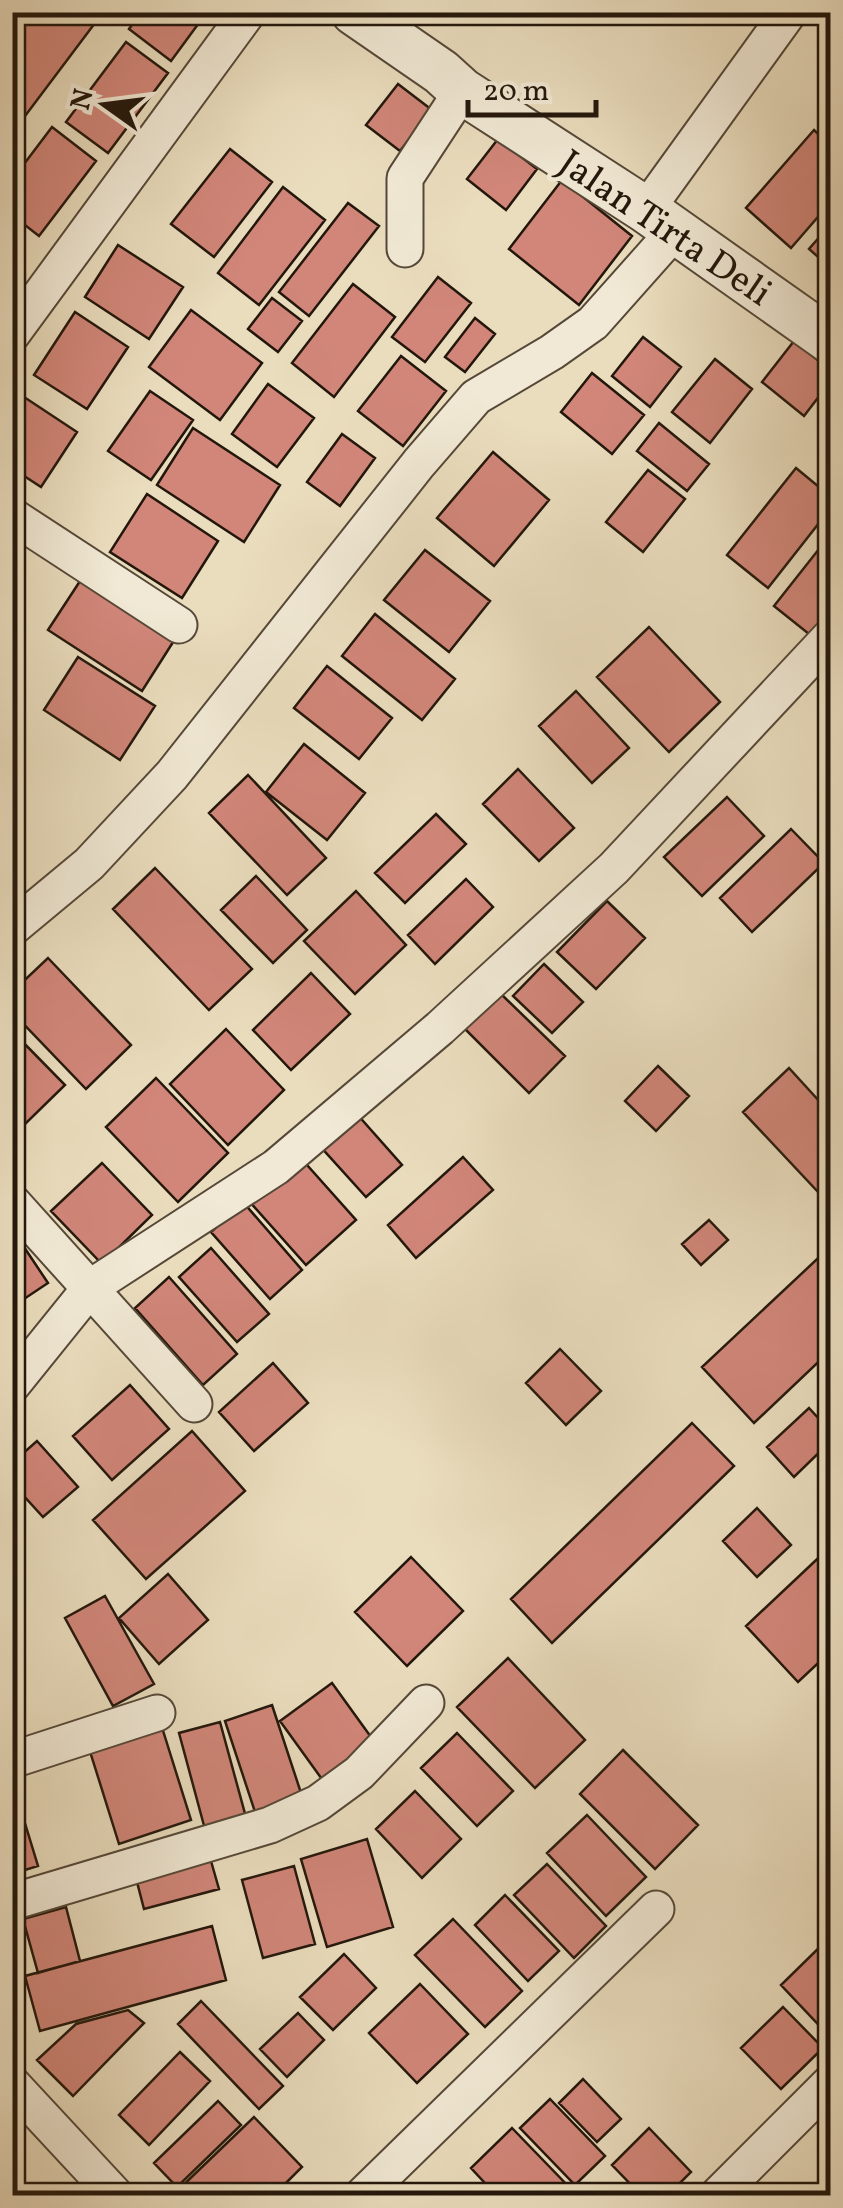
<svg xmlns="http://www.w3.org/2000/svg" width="843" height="2208" font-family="Vollkorn,serif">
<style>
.building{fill:#d18679;stroke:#23170c;stroke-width:2.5}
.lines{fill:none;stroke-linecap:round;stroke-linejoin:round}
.minor-casing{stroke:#554838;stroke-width:39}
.tertiary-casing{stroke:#554838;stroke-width:49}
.minor{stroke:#f1e9d5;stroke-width:35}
.tertiary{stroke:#f1e9d5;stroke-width:45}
.labels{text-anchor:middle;stroke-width:9;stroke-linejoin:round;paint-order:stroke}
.street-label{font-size:38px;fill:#23170c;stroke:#f1e9d5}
</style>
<rect width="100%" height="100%" fill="#eaddbe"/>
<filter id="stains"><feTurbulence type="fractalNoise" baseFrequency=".002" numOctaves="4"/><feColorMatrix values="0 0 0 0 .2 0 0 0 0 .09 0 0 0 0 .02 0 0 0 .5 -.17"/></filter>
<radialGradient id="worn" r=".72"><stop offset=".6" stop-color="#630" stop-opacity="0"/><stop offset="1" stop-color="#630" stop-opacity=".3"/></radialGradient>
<path class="building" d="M29,12H81L95,23L16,128L12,125V34Z
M141,12H207L171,61L129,29Z
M126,42L168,73L108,153L66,122Z
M398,84L432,110L400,151L366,125Z
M52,127L96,161L39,236L12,215V180Z
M814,130L830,145V203L791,248L746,208Z
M498,139L537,169L506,210L467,179Z
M230,149L272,182L214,257L171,224Z
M562,180L632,236L579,305L509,249Z
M283,187L325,220L259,305L218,273Z
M348,203L379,226L309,316L279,292Z
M830,225V258L825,263L809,249Z
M118,245L183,287L149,339L85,297Z
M438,277L471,303L425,362L392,337Z
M353,284L395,317L334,397L292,363Z
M272,298L302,321L278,352L248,329Z
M191,310L262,363L220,420L149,367Z
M75,312L128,347L87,409L34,375Z
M475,318L495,334L465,372L445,357Z
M643,337L681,367L650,407L612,376Z
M794,341L830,370V382L804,416L762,382Z
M401,356L446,391L403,446L358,411Z
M715,359L752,389L710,443L672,412Z
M592,373L644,415L612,454L561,412Z
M268,384L314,418L277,467L232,434Z
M150,391L193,420L151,480L108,451Z
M18,393L77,432L41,487L12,468V401Z
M659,423L709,464L687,491L637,451Z
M193,428L280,485L244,542L157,485Z
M342,434L375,458L340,506L307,482Z
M493,452L549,500L494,566L437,518Z
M796,468L830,496V509L768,588L727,555Z
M648,470L685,499L643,552L606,522Z
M147,494L218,541L182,598L110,552Z
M830,535V617L814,638L774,606Z
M425,550L490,601L449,652L384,600Z
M82,578L175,639L142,691L48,630Z
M375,614L455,679L422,720L342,656Z
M649,627L720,702L669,752L597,677Z
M78,657L155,706L120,760L44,710Z
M327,666L392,718L359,759L294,708Z
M576,691L629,748L592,783L539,726Z
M304,744L365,793L327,840L266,792Z
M518,769L574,828L539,861L483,804Z
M248,775L326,858L287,895L209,813Z
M727,797L764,836L702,896L664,857Z
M436,814L466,844L405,903L375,873Z
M791,829L824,863L752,932L720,898Z
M155,868L252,969L209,1010L113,909Z
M256,876L307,930L273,963L221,910Z
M466,879L493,907L435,964L408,935Z
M356,891L406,945L355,994L304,941Z
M607,901L645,938L596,989L557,952Z
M48,958L131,1045L86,1089L12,1012V992Z
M544,964L583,1002L552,1033L513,996Z
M311,973L350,1014L291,1070L253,1030Z
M499,992L565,1056L529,1093L464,1028Z
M226,1029L284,1090L228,1145L170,1084Z
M12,1031L65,1085L21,1128L12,1118Z
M658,1066L689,1096L656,1131L625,1101Z
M789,1068L830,1113V1182L819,1193L743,1112Z
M156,1078L228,1153L178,1202L106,1127Z
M356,1113L402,1165L366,1197L319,1145Z
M299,1156L356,1220L306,1265L249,1201Z
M463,1157L493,1190L416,1258L388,1225Z
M102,1163L152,1215L102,1264L51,1211Z
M243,1202L302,1270L270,1299L211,1232Z
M709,1220L728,1240L701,1265L682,1244Z
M20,1241L48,1283L12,1307V1246Z
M830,1247V1351L754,1423L702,1367Z
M211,1248L269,1314L237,1342L179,1277Z
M169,1277L237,1354L203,1385L135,1308Z
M560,1349L601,1391L566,1425L526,1383Z
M273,1363L308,1403L254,1451L219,1412Z
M130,1385L169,1429L112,1480L73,1436Z
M809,1408L830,1431V1442L794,1477L767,1447Z
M692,1423L734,1466L552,1643L511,1599Z
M192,1431L245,1491L146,1579L93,1520Z
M37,1441L78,1487L43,1517L12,1483V1463Z
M757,1508L791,1545L757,1577L723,1541Z
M830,1547V1652L798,1682L746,1626Z
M411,1557L463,1611L407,1666L355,1612Z
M168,1574L208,1620L159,1664L119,1618Z
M105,1596L154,1684L113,1706L65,1618Z
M508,1658L585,1740L535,1788L457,1707Z
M332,1683L376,1744L324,1782L280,1721Z
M272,1705L303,1799L256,1815L225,1721Z
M160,1721L191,1820L119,1844L88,1745Z
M220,1722L247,1821L206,1833L179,1733Z
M457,1733L513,1791L477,1826L421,1768Z
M623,1750L698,1825L655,1869L580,1794Z
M13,1784L38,1866L12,1874V1784Z
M415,1791L461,1839L422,1878L376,1829Z
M587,1815L646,1877L606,1916L547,1853Z
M367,1839L393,1927L327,1947L301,1859Z
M211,1861L219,1889L144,1909L137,1882Z
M547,1864L606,1926L574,1958L514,1895Z
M294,1866L315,1944L263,1958L242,1880Z
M505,1895L559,1951L528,1981L475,1925Z
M66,1907L80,1961L38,1973L23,1919Z
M453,1919L522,1991L485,2027L415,1955Z
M212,1926L226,1980L40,2031L25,1976Z
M830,1937V2037L781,1985Z
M344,1954L376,1988L333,2030L300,1997Z
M420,1984L468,2034L417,2083L369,2033Z
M201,2001L283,2086L259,2109L178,2024Z
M783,2007L823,2048L781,2089L741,2048Z
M128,2010L144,2023L73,2096L37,2060L76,2024Z
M298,2013L324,2040L287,2077L260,2049Z
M180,2052L210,2081L149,2145L119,2115Z
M583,2079L621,2119L597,2142L559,2103Z
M550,2099L605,2156L575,2185L520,2128Z
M218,2101L241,2125L177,2187L154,2163Z
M254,2117L302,2167L273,2196H179L176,2192Z
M512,2128L570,2188L563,2196H497L471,2168Z
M649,2128L691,2172L667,2196H642L612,2165Z
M612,2185L622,2196H601Z"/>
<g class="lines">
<g class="minor-casing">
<path id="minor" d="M646,210L789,12
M405,249V178L462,91
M12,334L248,12
M12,516L179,625
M12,928L89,864L172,775L419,463L476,397L552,352L593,323L674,232
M12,1202L194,1404
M12,1385L91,1287L276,1167L440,1028L614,868L830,637
M12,1760L157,1713
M12,1902L270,1825L318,1803L359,1773L426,1703
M12,2084L116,2196
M362,2196L656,1909
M717,2196L830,2083"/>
</g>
<g class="tertiary-casing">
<path id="tertiary" d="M354,12L441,72L462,91L646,210L830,340"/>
</g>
<use href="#minor" class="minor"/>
<use href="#tertiary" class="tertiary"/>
</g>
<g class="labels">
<g class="street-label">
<text transform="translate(666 227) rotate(34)" y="13">Jalan Tirta Deli</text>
</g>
</g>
<rect width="843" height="2208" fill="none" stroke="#eaddbe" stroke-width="50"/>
<rect x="15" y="15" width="813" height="2178" fill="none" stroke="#23170c" stroke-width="5"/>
<rect x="25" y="25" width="793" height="2158" fill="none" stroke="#23170c" stroke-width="2.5"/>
<g transform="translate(105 105) rotate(284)" stroke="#f1e9d5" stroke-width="8" paint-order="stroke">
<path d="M0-8L18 38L0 25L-18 38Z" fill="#23170c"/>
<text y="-15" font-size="28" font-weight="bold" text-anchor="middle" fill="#23170c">N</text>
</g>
<path d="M468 100v15h128v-15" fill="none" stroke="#23170c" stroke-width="5"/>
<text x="483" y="100" font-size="30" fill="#23170c" stroke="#f1e9d5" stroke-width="8" paint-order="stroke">20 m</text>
<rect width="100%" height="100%" filter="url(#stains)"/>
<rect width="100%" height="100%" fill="url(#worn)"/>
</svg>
